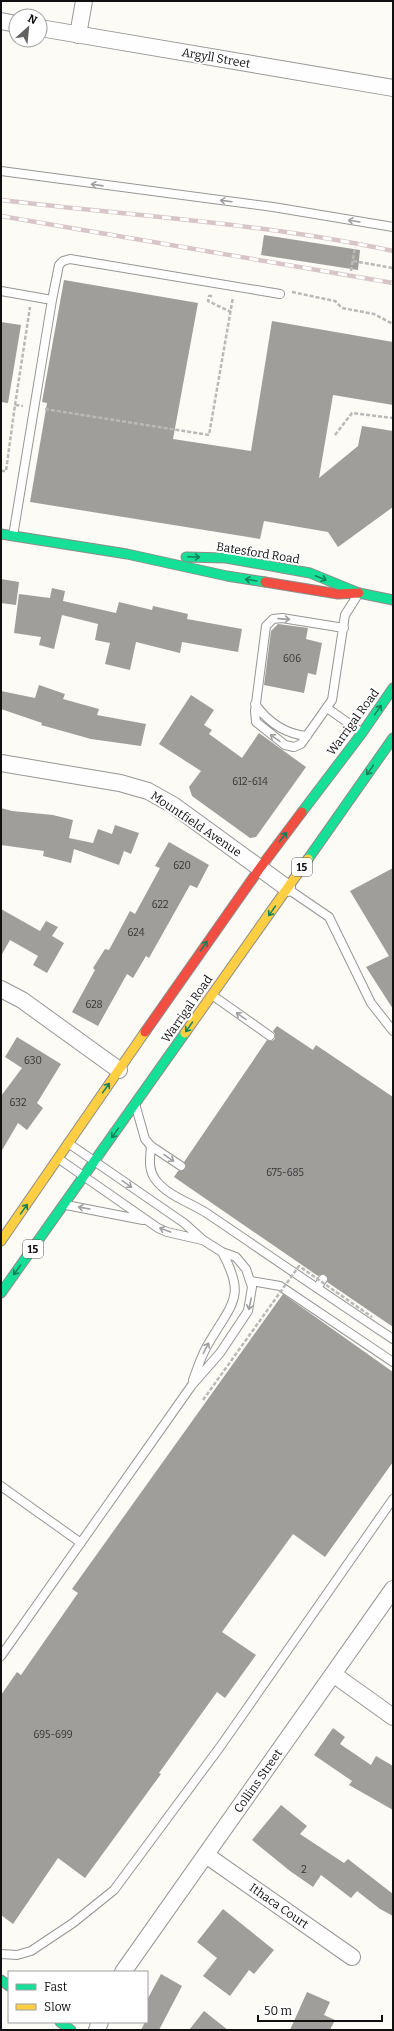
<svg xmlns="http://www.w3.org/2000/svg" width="394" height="2031" font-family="Bitter,serif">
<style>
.building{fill:#a09e9b}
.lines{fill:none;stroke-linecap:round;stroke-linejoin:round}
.lane-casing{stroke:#969694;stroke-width:10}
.street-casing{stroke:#969694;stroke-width:18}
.fast-casing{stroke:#8d8c8a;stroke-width:11}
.slow-casing{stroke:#8d8c8a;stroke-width:11}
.jam-casing{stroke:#8d8c8a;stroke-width:11}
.path{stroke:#b9b9b8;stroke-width:2.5;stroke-dasharray:4 2;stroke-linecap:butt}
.lane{stroke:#fffefe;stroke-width:8}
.street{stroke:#fffefe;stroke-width:16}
.fast{stroke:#16e098;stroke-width:9}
.slow{stroke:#ffcf43;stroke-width:9}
.jam{stroke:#f24e42;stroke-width:9}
.rail-casing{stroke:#d8c5c7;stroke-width:4.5}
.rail{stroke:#fff;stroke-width:3;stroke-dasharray:9;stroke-linecap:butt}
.path-bridge{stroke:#b9b9b8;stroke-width:2.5;stroke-dasharray:4 2;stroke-linecap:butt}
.oneway{stroke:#9f9f9f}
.oneway2{stroke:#13825b}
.labels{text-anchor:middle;stroke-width:4;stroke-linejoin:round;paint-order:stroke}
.number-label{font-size:10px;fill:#343433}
.shield{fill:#fff;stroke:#585858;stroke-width:1}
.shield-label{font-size:11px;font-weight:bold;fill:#101010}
.street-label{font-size:12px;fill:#101010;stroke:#fff}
</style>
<rect width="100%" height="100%" fill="#fcfbf6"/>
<path class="building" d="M264,235L360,250L358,270L261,255Z
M64,280L198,303L173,439L251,451L272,321L393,342V405L333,395L319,478L358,446L362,426L393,431V507L338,547L328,532L264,521L260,539L30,502L47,403L42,402Z
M1,322L21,325L8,403L1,402Z
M1,579L19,582L16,605L1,603Z
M52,588L65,591L63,601L116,613L119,602L152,610L153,606L188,614L187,619L242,629L238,652L182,642L180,653L136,642L130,670L105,664L110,643L95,640L98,624L62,615L54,649L39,645L41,637L14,633L19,594L50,598Z
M278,624L308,628L306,639L322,643L316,675L308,673L304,693L264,685L271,631Z
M39,685L65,694L63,699L99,709L97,715L146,724L141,746L91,739L41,725L42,723L1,709V691L35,698Z
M191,695L214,710L204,725L212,730L209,734L242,758L259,733L306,767L256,837L250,838L192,796L189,787L201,771L159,744Z
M1,808L12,811L53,815L73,820L69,838L93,843L98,829L112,834L115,825L139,833L131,854L124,851L119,865L74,849L71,863L43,856L44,851L1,845Z
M169,842L209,865L197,888L190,885L149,958L146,956L133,978L127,974L98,1026L72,1012L95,970L93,968L105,949L109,950L130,911L135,914L160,868L155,866Z
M393,868V1009L366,967L389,956L350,891Z
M1,909L40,931L46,921L58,927L52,936L64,943L47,973L33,965L38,956L10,940L1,956Z
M277,1026L313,1050L316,1045L393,1097V1327L327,1282L328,1279L326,1275L323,1274L318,1276L174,1177L178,1171L185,1169L186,1166L184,1162L267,1040L272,1041L275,1039V1034L273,1031Z
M17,1037L61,1064L37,1103L43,1108L27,1130L18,1123L1,1152V1096L22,1068L5,1057Z
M283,1294L393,1372V1462L325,1557L293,1534L222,1632L256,1655L225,1698L217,1692L159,1773L161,1774L85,1878L58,1858L13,1924L1,1915V1695L17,1672L21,1675L78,1593L72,1589Z
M333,1728L345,1737L340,1744L371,1765L376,1756L393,1766V1810L349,1785L352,1781L314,1755Z
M281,1805L307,1826L300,1834L344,1863L348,1859L393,1894V1916L380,1909L357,1891L351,1898L321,1875L313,1887L290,1871L252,1840Z
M223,1909L274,1950L254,1974L249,1970L230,1996L203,1976L217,1958L197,1942Z
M161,1974L182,1986L159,2030H141L145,2022H147V2000Z
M307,1992L330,2002L324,2015L335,2020L330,2030H290Z
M204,2011L228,2030H189Z"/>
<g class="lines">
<g class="lane-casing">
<path id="lane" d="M1,171L273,207L393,227
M1,291L52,300L13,536
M52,300L59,265L63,261L70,259L280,294
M344,628L282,618L273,619L266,626L255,711L256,722L285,745L294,747L301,744L332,700L345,615L357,596
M255,704C268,722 285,734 307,736
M327,708L361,732
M288,889L329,917L371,1003L393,1031
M212,995L270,1036
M136,1107L145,1139L151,1146L181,1166
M151,1146C150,1158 148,1169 155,1179C167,1196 192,1203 208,1214C270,1256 331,1298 393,1339
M59,1159L158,1228L167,1232L202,1240
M66,1205L143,1220
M251,1281L280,1286L393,1362
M317,1288L323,1279
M193,1380C198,1367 202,1353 210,1341C233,1302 246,1296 222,1252
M1,1486L81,1543
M1,1656L192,1385L220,1353L248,1311L252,1287L246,1269L236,1257L222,1252L203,1240L184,1223L68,1143
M1,1954L17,1955L31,1951L73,1923L114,1890L220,1747L393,1499"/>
</g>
<g class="street-casing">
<path id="street" d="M1,21L16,24
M40,28L393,88
M78,35L84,1
M1,763L120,783L148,791L173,805L287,888
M1,989L22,1000L119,1070
M333,1674L393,1717
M206,1855L352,1957
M123,1972L393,1589
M97,2030L100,2022"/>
</g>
<g class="fast-casing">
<path id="fast" d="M1,534L127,554L227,576L265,582
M186,557L226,558L310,573L359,593L393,600
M302,812L362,733L393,688
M308,859L393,738
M1,1293L185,1033
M1,1980L9,1986
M60,2022L71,2030"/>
</g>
<g class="slow-casing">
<path id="slow" d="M185,1033L308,859
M1,1241L145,1032"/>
</g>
<g class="jam-casing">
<path id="jam" d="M265,582L338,594L359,593
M145,1032L260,868L302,812"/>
</g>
<path class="path" d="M353,261L393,268
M351,271L355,247
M292,292L335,301L342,308L374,314L393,324
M212,296H209L208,301L231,312
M15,405L30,307
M45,409L209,435L233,297
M335,435L352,413L393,418
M1,471H6L15,405L23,406"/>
<use href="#lane" class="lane"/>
<use href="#street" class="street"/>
<use href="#fast" class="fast"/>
<use href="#slow" class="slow"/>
<use href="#jam" class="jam"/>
<g class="rail-casing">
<path id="rail" d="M1,200C132,216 264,223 393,251
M1,216L393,283"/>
</g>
<use href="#rail" class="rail"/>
<path class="path-bridge" d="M203,1400L299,1266L372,1317"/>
</g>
<defs><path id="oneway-shaft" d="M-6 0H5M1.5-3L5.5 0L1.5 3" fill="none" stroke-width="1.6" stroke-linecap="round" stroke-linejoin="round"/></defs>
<g class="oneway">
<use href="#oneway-shaft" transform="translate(97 185) rotate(-172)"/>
<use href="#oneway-shaft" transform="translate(226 201) rotate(-173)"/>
<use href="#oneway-shaft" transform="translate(354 221) rotate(-171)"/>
<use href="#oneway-shaft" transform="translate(284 619) rotate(4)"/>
<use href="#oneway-shaft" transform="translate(275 738) rotate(-145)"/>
<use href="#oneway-shaft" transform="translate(241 1016) rotate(-145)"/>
<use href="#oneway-shaft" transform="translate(169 1158) rotate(34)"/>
<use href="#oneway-shaft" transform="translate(127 1184) rotate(35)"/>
<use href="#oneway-shaft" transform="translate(84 1208) rotate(-170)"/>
<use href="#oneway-shaft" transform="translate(165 1230) rotate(-160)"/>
<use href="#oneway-shaft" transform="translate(250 1304) rotate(102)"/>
<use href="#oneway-shaft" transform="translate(206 1348) rotate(-63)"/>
</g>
<g class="oneway2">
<use href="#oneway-shaft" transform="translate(194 557) rotate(2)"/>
<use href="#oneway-shaft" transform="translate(321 578) rotate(22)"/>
<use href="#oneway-shaft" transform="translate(251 580) rotate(-171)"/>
<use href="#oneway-shaft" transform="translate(378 710) rotate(-55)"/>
<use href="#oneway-shaft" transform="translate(370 770) rotate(125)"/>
<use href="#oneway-shaft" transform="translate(283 837) rotate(-53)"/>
<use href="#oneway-shaft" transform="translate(272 911) rotate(125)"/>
<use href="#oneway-shaft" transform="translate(204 946) rotate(-55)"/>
<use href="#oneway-shaft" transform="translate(189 1027) rotate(125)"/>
<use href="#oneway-shaft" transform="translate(106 1088) rotate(-54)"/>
<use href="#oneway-shaft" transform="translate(115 1133) rotate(125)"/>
<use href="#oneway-shaft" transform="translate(24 1209) rotate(-54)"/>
<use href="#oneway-shaft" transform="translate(17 1270) rotate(126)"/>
</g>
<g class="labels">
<g class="number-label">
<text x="292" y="662">606</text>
<text x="250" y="785">612-614</text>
<text x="182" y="869">620</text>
<text x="160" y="908">622</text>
<text x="136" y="936">624</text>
<text x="94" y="1008">628</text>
<text x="33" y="1064">630</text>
<text x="18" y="1106">632</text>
<text x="285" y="1176">675-685</text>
<text x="53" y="1738">695-699</text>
<text x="304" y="1873">2</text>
</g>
<g class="shield">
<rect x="292" y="858" width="20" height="18" rx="3"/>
<rect x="23" y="1240" width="20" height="18" rx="3"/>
</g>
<g class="shield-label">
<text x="302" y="871">15</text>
<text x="33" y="1253">15</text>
</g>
<g class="street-label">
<text transform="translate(216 58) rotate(10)" y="4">Argyll Street</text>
<text transform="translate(258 553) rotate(9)" y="4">Batesford Road</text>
<text transform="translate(353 722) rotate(-54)" y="4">Warrigal Road</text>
<text transform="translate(196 824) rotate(34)" y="4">Mountfield Avenue</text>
<text transform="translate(187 1009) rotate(-55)" y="4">Warrigal Road</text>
<text transform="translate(258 1781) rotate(-55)" y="4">Collins Street</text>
<text transform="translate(279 1906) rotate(35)" y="4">Ithaca Court</text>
</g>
</g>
<rect width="394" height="2031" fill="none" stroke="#101010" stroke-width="4"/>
<rect x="8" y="1971" width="140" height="52" fill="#ffffff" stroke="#9f9f9f"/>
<rect x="16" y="1984" width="20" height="6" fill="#16e098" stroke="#9f9f9f"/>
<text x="44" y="1991" font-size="12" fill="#101010">Fast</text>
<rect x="16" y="2004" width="20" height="6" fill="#ffcf43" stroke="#9f9f9f"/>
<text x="44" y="2011" font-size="12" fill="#101010">Slow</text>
<g transform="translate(28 28) rotate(27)"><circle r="19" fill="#ffffff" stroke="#9f9f9f"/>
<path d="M0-3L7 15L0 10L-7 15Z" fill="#636260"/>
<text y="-6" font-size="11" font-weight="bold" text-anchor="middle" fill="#101010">N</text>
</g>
<path d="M258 2015v6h124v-6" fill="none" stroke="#101010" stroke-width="2"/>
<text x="264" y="2015" font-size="12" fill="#101010" stroke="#ffffff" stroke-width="3" paint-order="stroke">50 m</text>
</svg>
